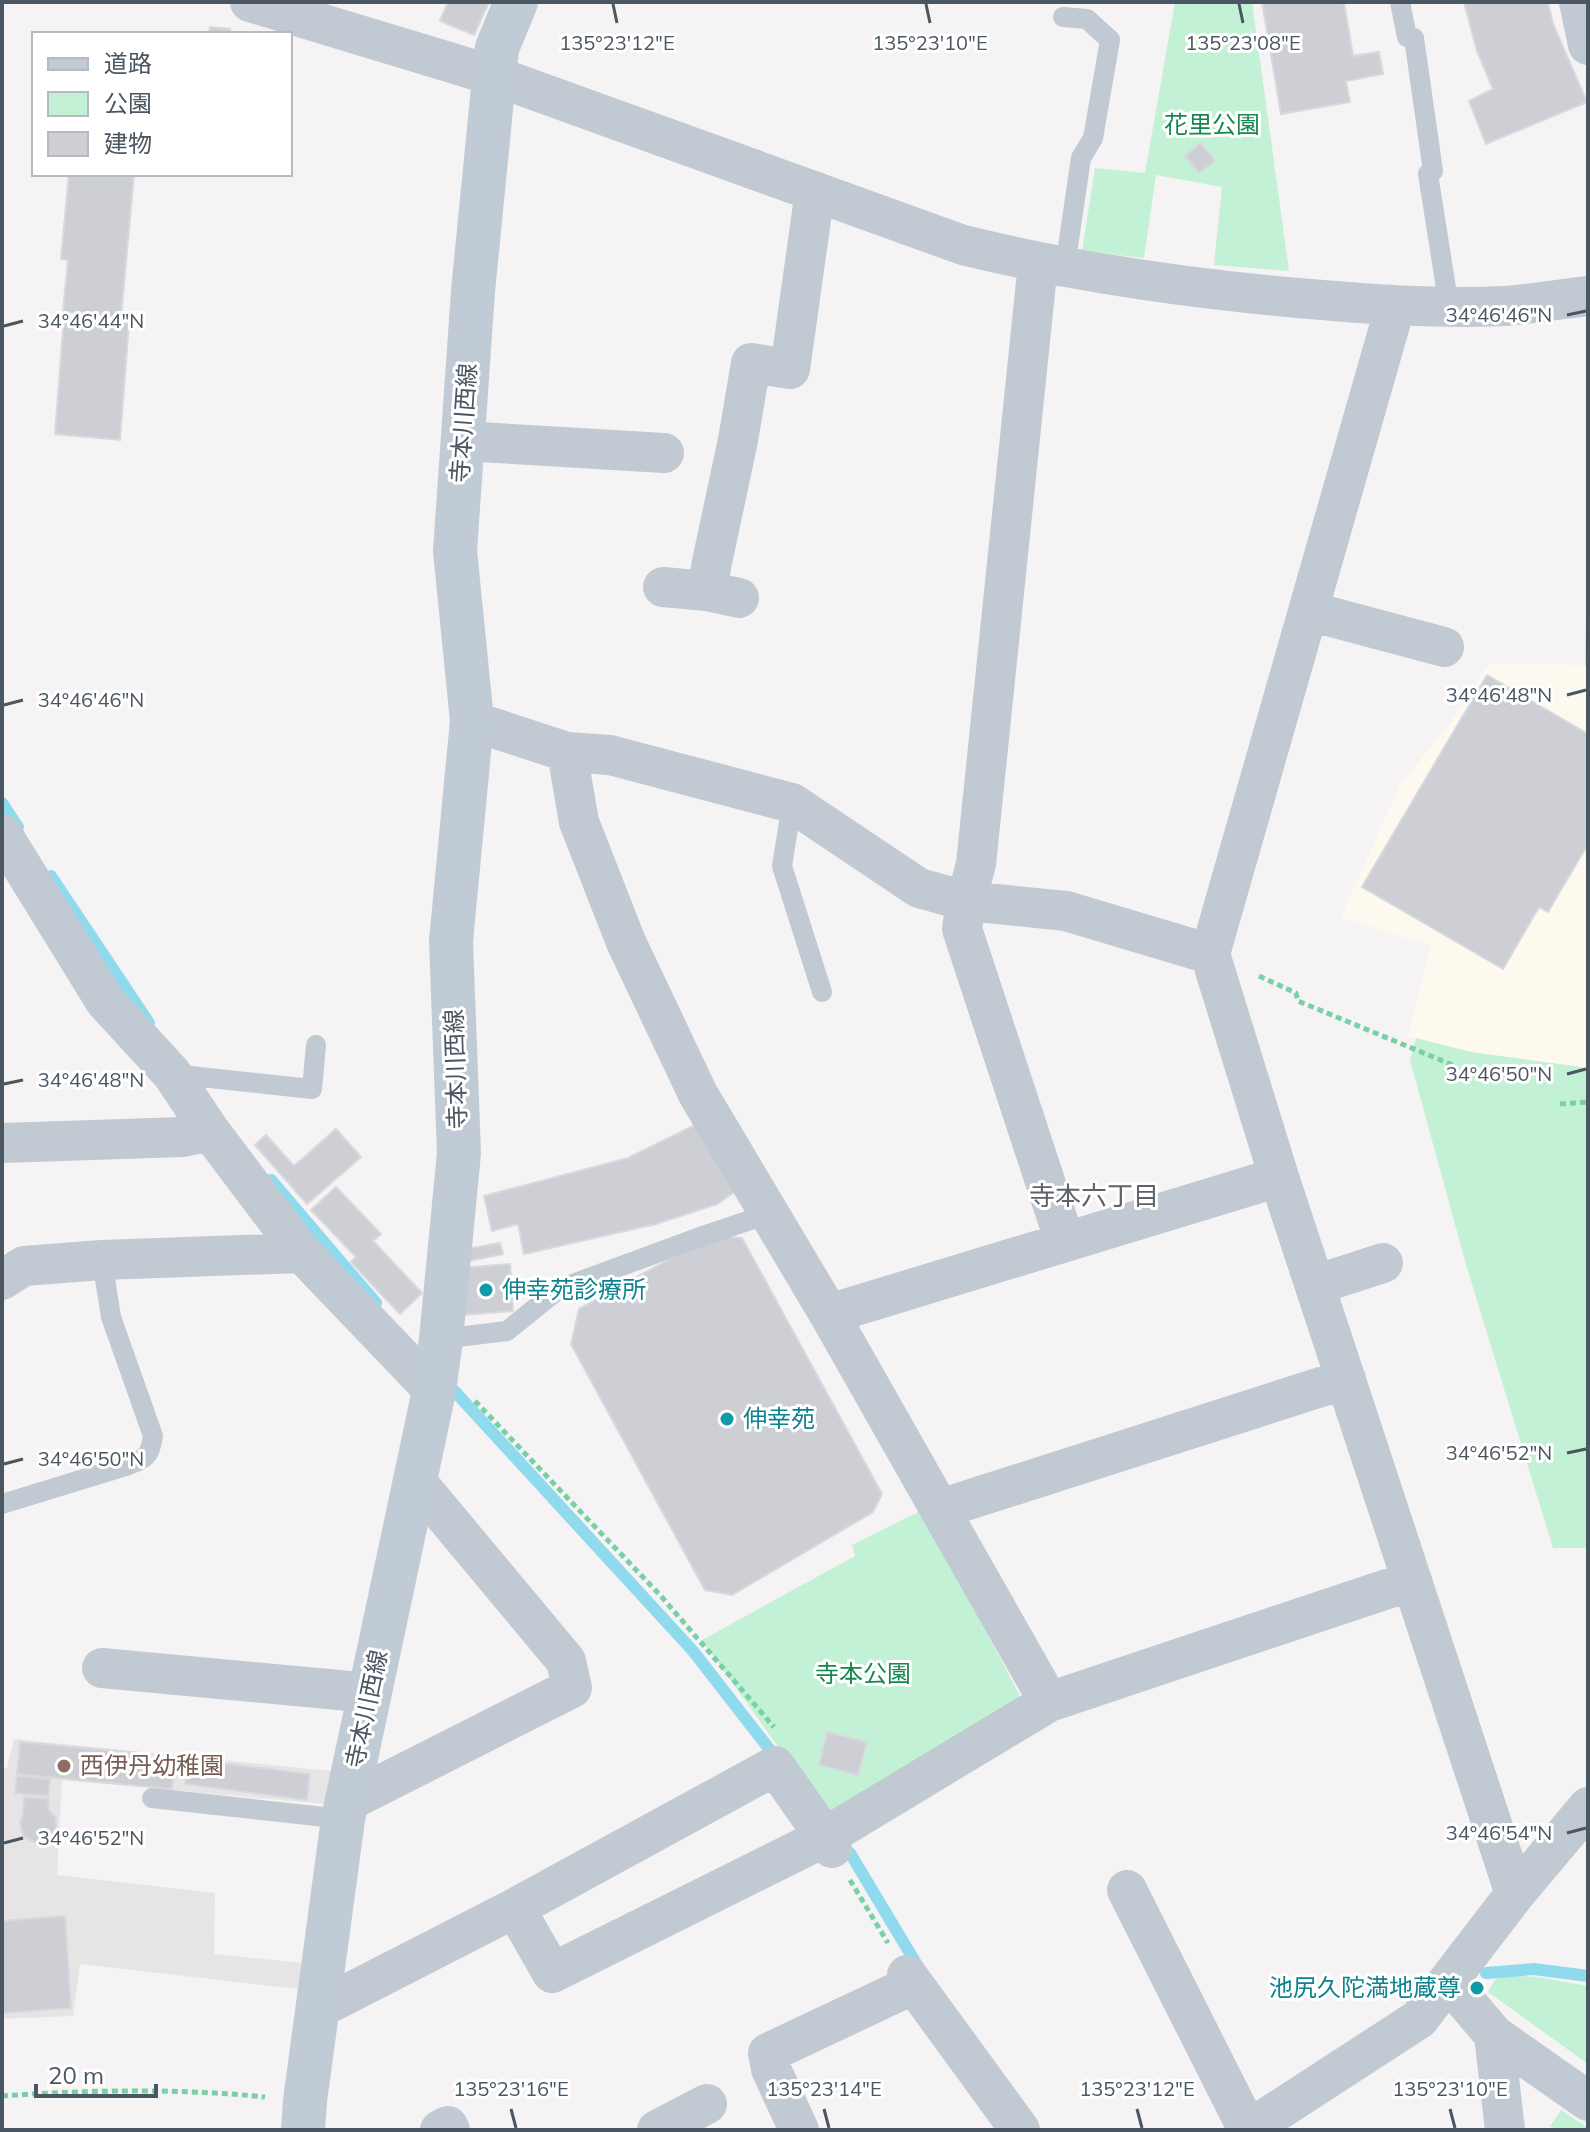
<svg xmlns="http://www.w3.org/2000/svg" width="1590" height="2132" font-family="Mulish,'Noto Sans JP',sans-serif">
<style>
.commercial{fill:#fdf9ef}
.education{fill:#e6e4e5}
.green{fill:#c3f1d5}
.lines{fill:none;stroke-linecap:round;stroke-linejoin:round}
.stream{stroke:#90daee;stroke-width:12}
.building{fill:#cdcfd5;stroke:#d7d9de;stroke-width:2}
.path{stroke:#7ad0a6;stroke-width:5;stroke-dasharray:6 4;stroke-linecap:butt}
.lane{stroke:#c1cad2;stroke-width:20}
.street{stroke:#c1cad2;stroke-width:40}
.secondary{stroke:#c1cbd6;stroke-width:44}
.ticks{fill:none;stroke:#4a5661;stroke-width:3}
.culture-dot{fill:#0f9aa8;stroke:#fff;stroke-width:3}
.education-dot{fill:#8d6e63;stroke:#fff;stroke-width:3}
.labels{text-anchor:middle;stroke-width:6;stroke-linejoin:round;paint-order:stroke}
.park-label{font-size:24px;fill:#17864f;stroke:#fff}
.street-label{font-size:24px;fill:#4a5661;stroke:#fff}
.culture-label{font-size:24px;fill:#0d838f;stroke:#fff;text-anchor:start}
.education-label{font-size:24px;fill:#785e54;stroke:#fff;text-anchor:start}
.neighbourhood-label{font-size:26px;fill:#5f6368;stroke:#fff}
.ticks-label{font-size:20px;text-anchor:middle;fill:#4a5661;stroke:#fff;stroke-width:6;stroke-linejoin:round;paint-order:stroke}
</style>
<rect width="100%" height="100%" fill="#f5f3f3"/>
<path class="commercial" d="M1489,664L1588,665V1068L1471,1052L1408,1037L1431,946L1341,917L1400,785L1444,731Z"/>
<path class="education" d="M14,1739L331,1771L326,1804L62,1780L57,1875L215,1893L214,1954L302,1963L298,1989L80,1964L73,2016L2,2019V1768H7Z"/>
<path class="green" d="M1175,2H1252L1289,271L1214,265L1222,187L1156,175L1144,258L1082,251L1095,168L1145,173Z
M1416,1038L1471,1052L1588,1068V1548H1553L1467,1268L1410,1060Z
M922,1510L1019,1694L1016,1707L838,1813L824,1811L702,1640L855,1556L852,1545Z
M1498,1975L1538,1977L1588,1986V2064L1488,1992Z
M1561,2110L1588,2128V2130H1557L1550,2126Z"/>
<g class="lines">
<path class="stream" d="M2,803L18,827
M51,876L149,1023
M271,1180L376,1303
M447,1383L693,1651L777,1759
M850,1853L920,1970
M1486,1973L1534,1969L1588,1976"/>
</g>
<path class="building" d="M448,2H489L474,35L440,21Z
M1262,2H1344L1353,56L1379,52L1383,74L1346,81L1350,102L1281,114Z
M1464,2H1548L1553,24L1587,102L1486,144L1469,101L1493,89L1477,51Z
M210,27L230,29V34H209Z
M1201,143L1215,161L1199,173L1185,156Z
M69,174H134L121,317L63,312L68,260L61,259Z
M64,318L129,323L120,440L55,434Z
M1588,568V664H1586Z
M1487,675L1588,734V844L1548,912L1539,907L1503,969L1362,887Z
M697,1124L736,1191L717,1204L656,1224L524,1254L518,1224L492,1231L484,1196L628,1158Z
M336,1129L361,1157L307,1204L255,1145L266,1135L294,1166Z
M336,1187L381,1234L373,1241L422,1293L400,1314L351,1262L356,1257L311,1210Z
M711,1236L742,1238L882,1494L873,1512L732,1595L705,1590L571,1344L579,1309Z
M500,1243L503,1254L469,1261L466,1249Z
M510,1264L513,1311L463,1315L459,1268Z
M827,1732L867,1742L858,1775L819,1765Z
M20,1742L149,1754L147,1770L174,1772L172,1789L17,1774Z
M189,1759L310,1774L307,1800L185,1784Z
M17,1776L50,1779L48,1796L15,1793Z
M24,1797L49,1799L48,1809L56,1818V1828L50,1839L36,1843L24,1837L20,1823L23,1814Z
M65,1916L71,2008L2,2013V1921Z"/>
<g class="lines">
<path class="path" d="M1259,976L1296,993L1298,1001L1455,1066
M1560,1104L1588,1102
M475,1401L660,1595L774,1727
M850,1880L888,1943
M2,2096C89,2090 177,2088 265,2097"/>
<path class="lane" d="M1400,2L1407,37L1414,38L1433,171L1428,174L1449,307
M1063,17L1087,19L1110,40L1093,138L1081,158L1065,267
M792,803L782,866L822,992
M172,1074L312,1089L316,1045
M441,1339L507,1331L559,1289L703,1236L768,1214
M2,1504L126,1466C145,1459 150,1457 153,1436L111,1317L102,1260
M152,1798L343,1819"/>
<path class="street" d="M250,2L495,76L963,245C1073,272 1185,288 1298,298C1367,304 1434,309 1504,306C1532,304 1560,299 1588,296
M1579,2L1588,45
M1038,263L976,864L966,901L962,929L1065,1242
M463,441L664,453
M663,587L707,591L739,598
M707,591L712,562L738,440L751,363L790,369L815,191
M1309,611L1444,647
M472,721L567,752L579,822L626,942L698,1094L829,1314L1049,1702
M567,752L610,755L792,803L919,888L966,901L1066,911L1210,954
M2,834L105,1001L172,1074L210,1131L302,1253L434,1391
M2,1143L183,1137L210,1131
M2,1280L24,1266L102,1260L302,1253
M1315,1285L1383,1263
M829,1314L1279,1177
M940,1509L1346,1379
M102,1668L371,1693
M347,1802L572,1688L566,1661L415,1480
M1127,1890L1248,2130
M1515,1894L1588,1807
M515,1908L552,1973L825,1837L832,1848
M907,1975L1020,2130
M1449,1982L1494,2035L1588,2101
M318,2009L515,1908L775,1766L825,1837L1049,1702L1411,1581
M1494,2035L1505,2130
M440,2130L448,2126L450,2130
M657,2130L707,2104
M799,2130L771,2069L768,2053L912,1985
M1248,2130L1419,2019L1515,1894L1279,1177L1210,954L1395,307"/>
<path class="secondary" d="M303,2130L305,2101L343,1819L434,1391L441,1339L459,1153L451,941L472,721L455,551L473,291L497,48L516,2"/>
</g>
<path class="ticks" d="M613,4L617,23M926,4L930,23M1239,4L1243,23M1567,315L1586,311M4,326L23,321M1567,695L1586,690M4,705L23,700M1567,1074L1586,1069M4,1084L23,1080M1567,1453L1586,1449M4,1464L23,1459M1567,1833L1586,1828M4,1843L23,1838M511,2109L516,2128M824,2109L829,2128M1137,2109L1142,2128M1450,2109L1455,2128"/>
<g class="culture-dot">
<circle cx="486" cy="1290" r="8"/>
<circle cx="727" cy="1419" r="8"/>
<circle cx="1477" cy="1988" r="8"/>
</g>
<circle class="education-dot" cx="64" cy="1766" r="8"/>
<g class="labels">
<g class="park-label">
<text x="1212" y="133">花里公園</text>
<text x="863" y="1682">寺本公園</text>
</g>
<g class="street-label">
<text transform="translate(464 423) rotate(-86)" y="8">寺本川西線</text>
<text transform="translate(456 1069) rotate(-92)" y="8">寺本川西線</text>
<text transform="translate(367 1709) rotate(-78)" y="8">寺本川西線</text>
</g>
<g class="culture-label">
<text x="502" y="1298">伸幸苑診療所</text>
<text x="743" y="1427">伸幸苑</text>
<text x="1461" y="1996" text-anchor="end">池尻久陀満地蔵尊</text>
</g>
<g class="education-label">
<text x="80" y="1774">西伊丹幼稚園</text>
</g>
<g class="neighbourhood-label">
<text x="1094" y="1205">寺本六丁目</text>
</g>
</g>
<g class="ticks-label">
<text x="1243" y="50">135°23'08"E</text>
<text x="617" y="50">135°23'12"E</text>
<text x="930" y="50">135°23'10"E</text>
<text x="1499" y="322">34°46'46"N</text>
<text x="91" y="328">34°46'44"N</text>
<text x="1499" y="702">34°46'48"N</text>
<text x="91" y="707">34°46'46"N</text>
<text x="1499" y="1081">34°46'50"N</text>
<text x="91" y="1087">34°46'48"N</text>
<text x="1499" y="1460">34°46'52"N</text>
<text x="91" y="1466">34°46'50"N</text>
<text x="1499" y="1840">34°46'54"N</text>
<text x="91" y="1845">34°46'52"N</text>
<text x="511" y="2096">135°23'16"E</text>
<text x="824" y="2096">135°23'14"E</text>
<text x="1137" y="2096">135°23'12"E</text>
<text x="1450" y="2096">135°23'10"E</text>
</g>
<rect width="1590" height="2132" fill="none" stroke="#4a5661" stroke-width="8"/>
<rect x="32" y="32" width="260" height="144" fill="#ffffff" stroke="#b7bbc0" stroke-width="2"/>
<rect x="48" y="58" width="40" height="12" fill="#c1cbd6" stroke="#b7bbc0" stroke-width="2"/>
<text x="104" y="72" font-size="24" fill="#4a5661">道路</text>
<rect x="48" y="92" width="40" height="24" fill="#c3f1d5" stroke="#b7bbc0" stroke-width="2"/>
<text x="104" y="112" font-size="24" fill="#4a5661">公園</text>
<rect x="48" y="132" width="40" height="24" fill="#cdcfd5" stroke="#b7bbc0" stroke-width="2"/>
<text x="104" y="152" font-size="24" fill="#4a5661">建物</text>
<path d="M36 2084v12h120v-12" fill="none" stroke="#4a5661" stroke-width="4"/>
<text x="48" y="2084" font-size="24" fill="#4a5661" stroke="#ffffff" stroke-width="6" paint-order="stroke">20 m</text>
</svg>
